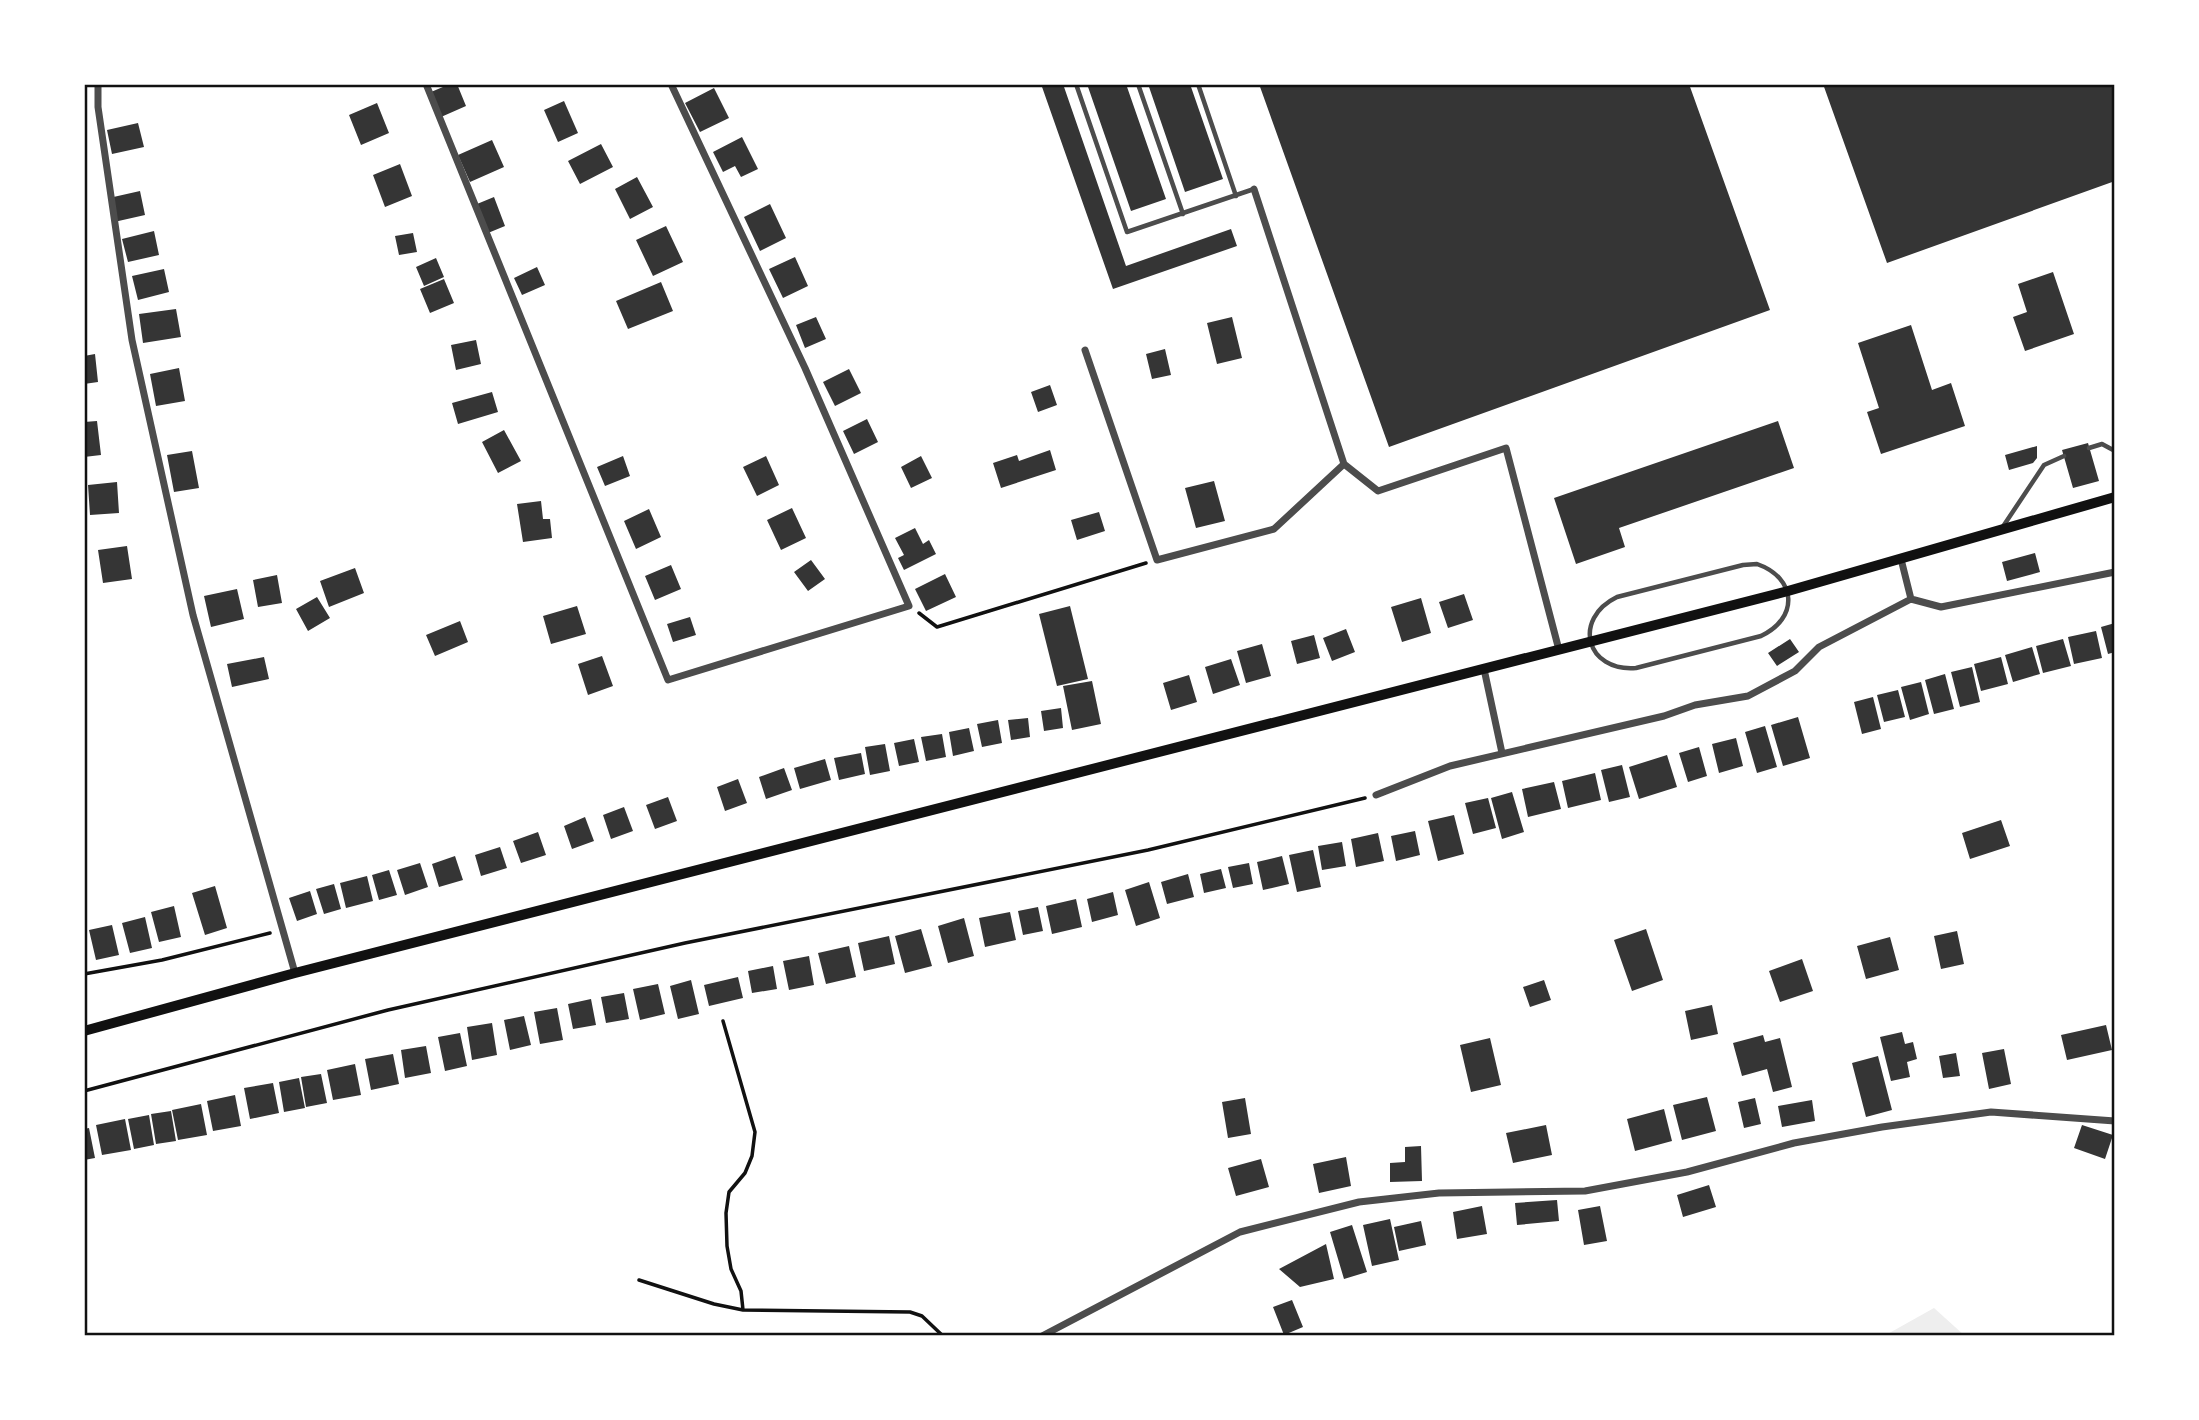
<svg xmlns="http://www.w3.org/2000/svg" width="2199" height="1420" font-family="Montserrat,sans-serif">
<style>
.green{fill:#eee}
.building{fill:#353535}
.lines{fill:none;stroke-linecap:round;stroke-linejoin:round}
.path{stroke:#111;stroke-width:3.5}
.service{stroke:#4c4c4c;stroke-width:4.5}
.minor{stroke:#4c4c4c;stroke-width:7}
.secondary{stroke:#111;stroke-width:10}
.neatline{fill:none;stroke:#111;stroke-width:2.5}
</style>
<rect width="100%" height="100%" fill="#fff"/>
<path class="green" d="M1934,1308L1965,1336H1884Z"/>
<path class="building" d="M450,84H457L466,106L441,117L431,92Z
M1041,84H1063L1126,266L1231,229L1237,246L1113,289Z
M1087,84H1126L1166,199L1131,211Z
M1148,84H1190L1223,179L1185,192Z
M1259,84H1689L1770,310L1389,447Z
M1823,84H2115V181L1887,263Z
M714,88L729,118L700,132L685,103Z
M564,101L578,133L558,142L544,110Z
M377,103L389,133L361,145L349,115Z
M138,123L144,147L112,154L107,130Z
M742,137L758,169L741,177L735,166L723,172L713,152Z
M492,140L504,167L470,182L458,155Z
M601,144L613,167L580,184L568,161Z
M400,164L412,196L385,207L373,175Z
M637,177L653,207L630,219L615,189Z
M140,191L145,215L114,222L109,198Z
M494,197L505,226L488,233L477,204Z
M770,204L786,238L760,251L744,217Z
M666,226L683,262L653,276L636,240Z
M154,231L159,255L128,262L122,239Z
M413,233L417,252L399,255L395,236Z
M795,257L808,286L783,298L769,269Z
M436,258L444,277L424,286L416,267Z
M537,267L545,285L522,295L514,278Z
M164,269L169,292L138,300L132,276Z
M2053,272L2074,334L2025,351L2013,317L2027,312L2018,284Z
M444,279L454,303L430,313L420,289Z
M661,282L673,311L628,329L616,301Z
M176,309L181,337L143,343L139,314Z
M816,317L826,339L805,348L796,325Z
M1232,317L1242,358L1217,364L1207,323Z
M1911,325L1932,390L1951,383L1965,426L1881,454L1867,412L1879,408L1858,343Z
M476,340L481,364L456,370L451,345Z
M1165,349L1171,375L1152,379L1146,354Z
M95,354L98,382L84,384V356Z
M179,368L185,401L156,406L150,374Z
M849,369L861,393L835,406L823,382Z
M1050,385L1057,405L1038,412L1031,392Z
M492,392L498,412L458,424L452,403Z
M867,419L878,442L854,454L843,431Z
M97,421L101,455L84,457V422Z
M1778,421L1794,468L1619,528L1625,547L1576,564L1554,498Z
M504,430L521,461L498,473L482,442Z
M2088,443L2099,481L2073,488L2062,450Z
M2037,446V458L2033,463L2009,470L2005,455Z
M1050,450L1056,470L1001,488L993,463L1017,455L1019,461Z
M192,451L199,488L174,492L167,455Z
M623,456L630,476L605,486L597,467Z
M766,456L779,485L757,496L743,467Z
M921,456L932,478L911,488L901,467Z
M1214,481L1225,521L1196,528L1185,488Z
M117,482L119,513L90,515L88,485Z
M541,501L543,519H550L552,538L523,542L517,504Z
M792,508L806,538L781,550L767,520Z
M649,509L661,537L636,549L624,521Z
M1099,512L1105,531L1077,540L1071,520Z
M915,528L923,544L929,540L936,554L904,570L898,558L904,555L895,538Z
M127,546L132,579L103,583L98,550Z
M2035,553L2040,572L2007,581L2002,562Z
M811,560L825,579L808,591L794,572Z
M671,565L681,589L655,600L645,576Z
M355,568L364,593L329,607L320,581Z
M945,574L956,597L926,611L915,589Z
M277,575L282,603L258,607L253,580Z
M237,589L244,619L211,627L204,596Z
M1464,594L1473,620L1448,628L1439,602Z
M317,597L330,618L308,631L296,609Z
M1421,598L1431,633L1402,642L1391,607Z
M577,606L586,634L551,644L543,616Z
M1070,606L1088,679L1057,686L1039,614Z
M690,617L696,635L673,642L667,624Z
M460,621L468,642L435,656L426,635Z
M2115,623V652L2108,654L2101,627Z
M1346,629L1355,652L1332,661L1323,638Z
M2096,631L2102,658L2074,664L2068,637Z
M1314,635L1320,658L1297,664L1291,641Z
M1790,639L1799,652L1777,666L1768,653Z
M2063,639L2071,666L2043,673L2036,646Z
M1262,644L1271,676L1246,683L1237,651Z
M2032,647L2040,674L2013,682L2005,655Z
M602,656L613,686L588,695L578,664Z
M264,657L269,679L232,687L227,664Z
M2001,657L2008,684L1981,691L1974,664Z
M1231,659L1240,685L1213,694L1205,667Z
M1972,667L1980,702L1960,707L1951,672Z
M1945,674L1954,709L1934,714L1925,680Z
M1189,675L1197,702L1171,710L1163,683Z
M1092,681L1101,724L1072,730L1063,686Z
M1921,682L1929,714L1910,720L1901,687Z
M1898,690L1905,717L1884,722L1877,695Z
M1873,697L1881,729L1862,734L1854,702Z
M1061,708L1063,728L1044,731L1041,711Z
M1798,717L1810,758L1783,766L1771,725Z
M1028,718L1030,737L1011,740L1008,720Z
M998,720L1002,743L982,747L977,724Z
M1765,726L1777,767L1757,773L1745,732Z
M969,728L974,751L953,756L949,732Z
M942,734L946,757L926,761L921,737Z
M1736,738L1743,766L1719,773L1712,744Z
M914,739L919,762L899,766L894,743Z
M885,744L890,771L870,775L865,747Z
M1699,747L1707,776L1688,782L1679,753Z
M861,753L865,774L839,780L834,758Z
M1667,755L1677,787L1639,799L1629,767Z
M825,759L831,780L800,789L794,768Z
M1622,765L1630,797L1609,802L1601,770Z
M784,768L792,790L766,799L759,777Z
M1595,773L1601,800L1568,808L1562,781Z
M738,779L747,803L725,811L717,787Z
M1554,782L1561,809L1528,817L1522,789Z
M1512,792L1524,832L1502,839L1491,798Z
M668,797L677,821L655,829L646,805Z
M1488,798L1496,828L1473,834L1465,803Z
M624,807L633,831L611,839L603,815Z
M1454,815L1464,854L1438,861L1428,821Z
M585,817L594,841L572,849L564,826Z
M2001,820L2010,846L1970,859L1962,833Z
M1415,831L1420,855L1396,861L1391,836Z
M538,832L546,855L521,863L513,841Z
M1378,833L1384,861L1356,867L1351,839Z
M1342,842L1346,866L1322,870L1318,846Z
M500,847L507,868L481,876L475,855Z
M1313,850L1321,887L1297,892L1289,855Z
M455,856L463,880L439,887L432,864Z
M1282,856L1289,884L1263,890L1257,862Z
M420,863L428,887L405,895L397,870Z
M1249,863L1253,884L1233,888L1228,867Z
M1221,869L1226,888L1204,893L1200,874Z
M389,870L397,895L379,900L372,875Z
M1188,874L1194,897L1167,904L1161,882Z
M367,876L373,901L346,908L340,883Z
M1149,882L1160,918L1136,926L1125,890Z
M334,884L341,909L324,914L316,889Z
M215,886L227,928L205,935L192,893Z
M310,891L317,914L297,921L289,898Z
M1113,892L1118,915L1092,922L1087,899Z
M1076,899L1082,927L1052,934L1046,906Z
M174,906L181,937L159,942L151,912Z
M1038,907L1043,931L1023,935L1018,911Z
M1010,912L1016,940L985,947L979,918Z
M145,917L152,948L130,953L122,923Z
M964,918L974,956L948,963L938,926Z
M112,925L119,955L96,960L89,930Z
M921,929L932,966L905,973L895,936Z
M1646,929L1663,980L1632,991L1614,940Z
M1957,931L1964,964L1941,969L1934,936Z
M889,936L895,964L864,971L858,943Z
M1890,937L1899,970L1866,979L1857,946Z
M849,946L856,977L826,984L818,953Z
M809,956L814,985L789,990L783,961Z
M1802,959L1813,991L1780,1002L1769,971Z
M773,966L777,989L752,993L748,971Z
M738,977L743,998L709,1006L704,985Z
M691,980L699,1014L678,1019L670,986Z
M1544,980L1551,1000L1530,1007L1523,987Z
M658,984L665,1014L640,1020L633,989Z
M624,993L629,1019L606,1023L601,997Z
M591,999L596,1025L573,1029L568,1004Z
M1712,1005L1718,1034L1691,1040L1685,1011Z
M557,1008L563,1040L540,1044L534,1012Z
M524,1016L531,1045L510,1050L504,1020Z
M492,1023L497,1055L472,1060L467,1027Z
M2106,1025L2112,1050L2067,1060L2061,1035Z
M1902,1032L1905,1044L1913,1042L1917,1059L1907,1062L1910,1077L1891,1081L1880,1037Z
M460,1033L467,1066L445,1071L438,1037Z
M1763,1035L1765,1042L1780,1038L1792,1087L1773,1092L1767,1069L1742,1076L1733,1043Z
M1490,1038L1501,1085L1471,1092L1460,1045Z
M426,1046L431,1073L405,1078L401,1050Z
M2004,1049L2011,1084L1989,1089L1982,1053Z
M1956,1053L1960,1076L1943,1078L1939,1056Z
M393,1054L399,1084L371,1090L365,1059Z
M1878,1056L1892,1110L1866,1117L1852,1063Z
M355,1064L361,1095L333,1100L327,1070Z
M321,1074L327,1103L306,1107L301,1077Z
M299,1078L305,1108L284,1112L279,1082Z
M273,1083L279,1113L250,1119L244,1088Z
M235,1095L241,1126L213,1131L207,1101Z
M1707,1097L1716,1131L1682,1140L1673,1105Z
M1245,1098L1251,1134L1228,1138L1222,1102Z
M1755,1098L1761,1124L1744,1128L1738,1102Z
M1812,1100L1815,1121L1782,1127L1778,1106Z
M201,1104L207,1135L178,1140L172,1110Z
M1664,1109L1672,1141L1635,1151L1627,1119Z
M171,1111L176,1141L156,1144L151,1114Z
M149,1115L154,1145L134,1149L128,1119Z
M125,1119L131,1150L102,1155L96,1125Z
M1546,1125L1552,1155L1513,1163L1506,1133Z
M2082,1125L2113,1135L2105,1159L2074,1148Z
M89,1128L95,1158L84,1160V1129Z
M1421,1146L1422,1181L1390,1182V1163L1405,1162V1147Z
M1346,1157L1351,1186L1319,1193L1313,1164Z
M1261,1159L1269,1187L1236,1196L1228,1168Z
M1709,1185L1716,1207L1683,1217L1677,1195Z
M1557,1200L1559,1221L1517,1225L1515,1203Z
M1482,1206L1487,1234L1457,1239L1453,1212Z
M1600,1206L1607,1241L1584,1245L1578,1210Z
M1390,1219L1399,1260L1372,1266L1363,1225Z
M1421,1221L1426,1245L1399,1251L1394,1227Z
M1352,1225L1367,1272L1344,1279L1330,1232Z
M1326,1244L1334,1279L1300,1287L1279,1269Z
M1292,1300L1303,1327L1284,1335L1273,1307Z"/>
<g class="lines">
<path class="path" d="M919,613L937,627L1146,563
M84,974L162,960L270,933
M723,1021L755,1132L752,1156L745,1173L729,1192L726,1213L727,1246L731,1269L741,1291L743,1310
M84,1091L388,1010L685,943L1148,850L1365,798
M639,1280L714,1304L743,1310L910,1312L922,1316L943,1336"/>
<path class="service" d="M1076,84L1127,232L1254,189
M1138,84L1183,214
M1198,84L1236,196
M2089,448L2102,444L2115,451
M2002,528L2044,465L2064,456
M1757,564C1797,578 1799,618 1761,636L1636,668C1586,672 1572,619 1617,597L1743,565Z"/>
<path class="minor" d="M98,84V107L132,340L193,615L295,973
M426,84L668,680L909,606L805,368L671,84
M1254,189L1344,464
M1085,350L1157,560L1274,529L1344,464L1378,491L1506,448L1559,650
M1901,559L1911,599
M1484,669L1502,753
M1376,795L1450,766L1664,716L1695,705L1748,696L1795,671L1819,647L1911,599L1941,607L2115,572
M1042,1336L1240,1232L1359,1202L1439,1193L1585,1191L1687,1172L1794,1143L1882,1127L1991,1112L2115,1121"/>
<path class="secondary" d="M84,1031L295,973L1788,591L2115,497"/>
</g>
<rect width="2199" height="1420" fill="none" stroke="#ffffff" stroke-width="172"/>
<rect x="86" y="86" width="2027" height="1248" class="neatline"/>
</svg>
